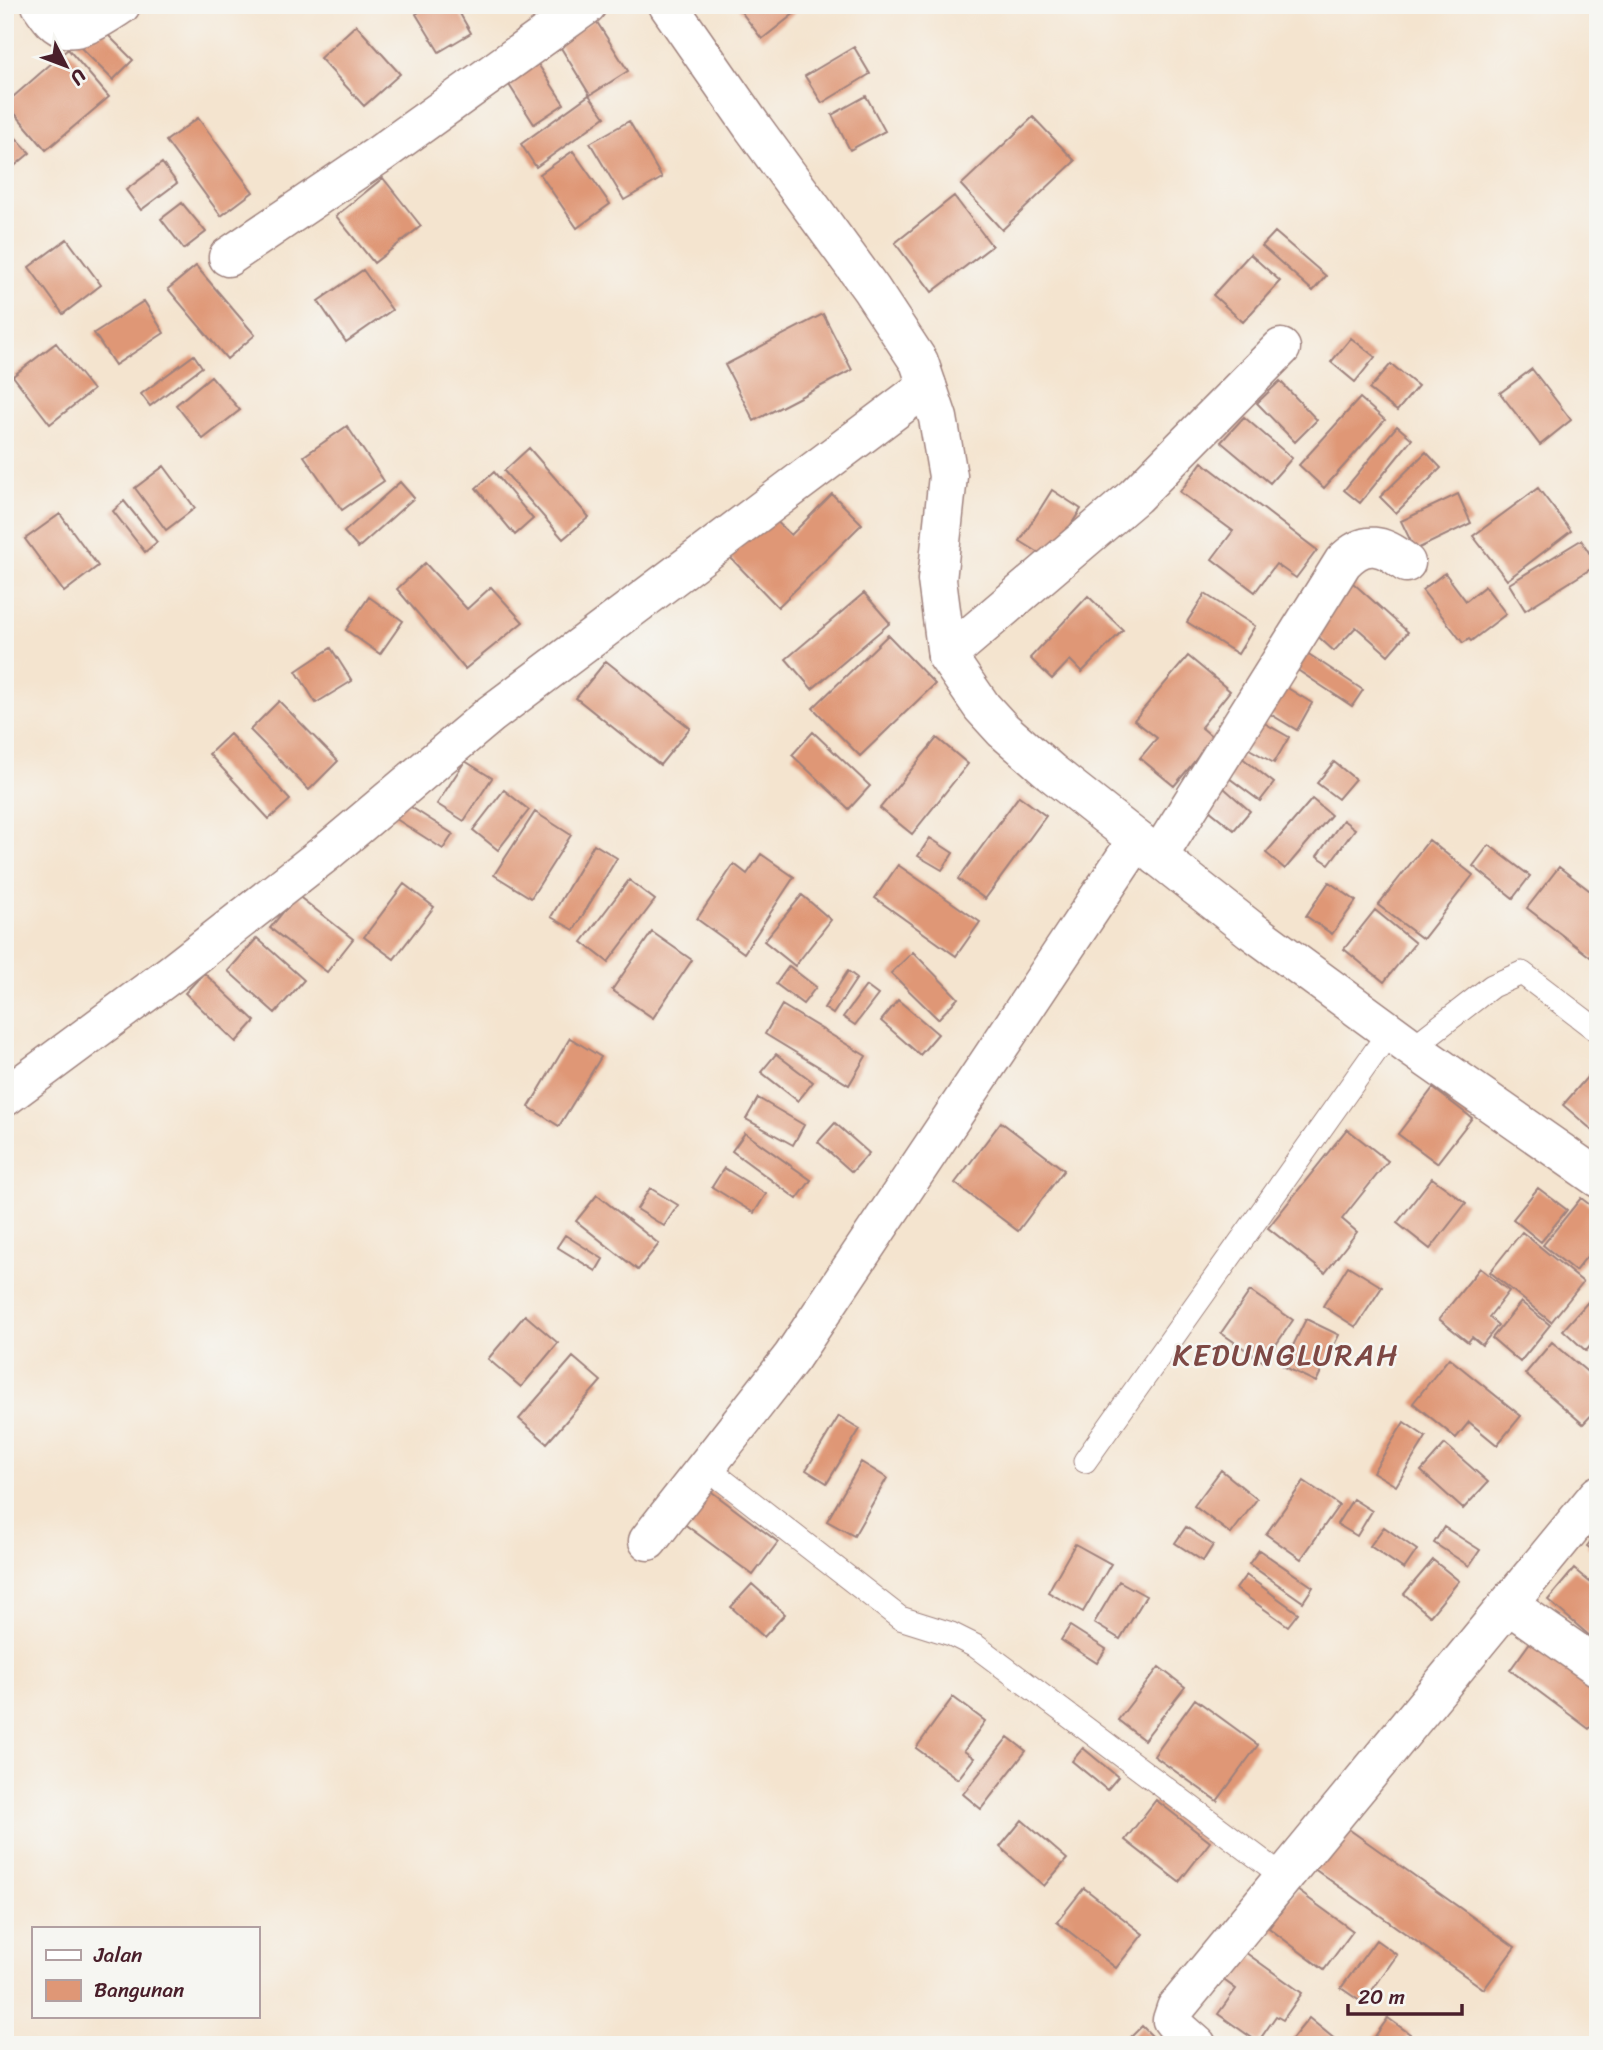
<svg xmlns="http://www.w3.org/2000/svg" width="1603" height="2050" font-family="Sriracha,sans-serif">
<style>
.building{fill:#df9776}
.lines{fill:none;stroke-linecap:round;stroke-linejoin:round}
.service-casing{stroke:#9f827d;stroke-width:25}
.minor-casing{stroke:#9f827d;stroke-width:41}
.tertiary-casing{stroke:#9f827d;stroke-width:41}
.service{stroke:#fff;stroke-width:23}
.minor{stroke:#fff;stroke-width:38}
.tertiary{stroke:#fff;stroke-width:38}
.labels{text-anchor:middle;stroke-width:5;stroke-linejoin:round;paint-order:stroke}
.quarter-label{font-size:30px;letter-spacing:2px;fill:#7e4945;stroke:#f6f6f2}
</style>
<rect width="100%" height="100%" fill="#f6f6f2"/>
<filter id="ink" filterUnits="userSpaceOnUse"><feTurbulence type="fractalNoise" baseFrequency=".0143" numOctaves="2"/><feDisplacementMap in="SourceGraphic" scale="14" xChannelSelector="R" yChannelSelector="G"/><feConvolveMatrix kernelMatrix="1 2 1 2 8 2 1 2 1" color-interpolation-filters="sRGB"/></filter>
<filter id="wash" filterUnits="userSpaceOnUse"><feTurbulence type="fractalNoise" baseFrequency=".00686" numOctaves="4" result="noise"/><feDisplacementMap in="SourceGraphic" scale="28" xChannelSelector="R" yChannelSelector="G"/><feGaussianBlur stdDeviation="1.57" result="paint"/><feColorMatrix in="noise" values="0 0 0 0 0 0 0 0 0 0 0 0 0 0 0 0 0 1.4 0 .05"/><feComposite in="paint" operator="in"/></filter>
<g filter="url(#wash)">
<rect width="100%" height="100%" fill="#f4e4cf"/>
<g id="blocks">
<path class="building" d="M430,5H455L471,33L439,52L416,14Z
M736,5H805L762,39Z
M595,19L628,71L590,95L558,43Z
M96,23L133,60L113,80L76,43Z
M356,25L400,74L364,106L320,58Z
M854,47L870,74L822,103L805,76Z
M68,49L109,97L46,150L6,103Z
M536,61L564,104L534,124L506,80Z
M589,95L605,117L536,167L521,144Z
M866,96L885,131L850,150L832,115Z
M1033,117L1075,161L1002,230L961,185Z
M198,118L253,192L221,216L166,141Z
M629,121L662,178L624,200L590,143Z
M5,126L30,153L11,169L5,163Z
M573,151L610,204L577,228L540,174Z
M162,163L177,183L141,210L126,190Z
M383,178L421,226L374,263L336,216Z
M954,196L992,246L932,292L895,243Z
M182,203L206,232L184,249L161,219Z
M1275,232L1326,276L1313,291L1262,246Z
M67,239L101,285L63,314L29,267Z
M1250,254L1280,281L1243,322L1213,295Z
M196,266L255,335L227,359L168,289Z
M363,270L392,310L346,342L318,301Z
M144,301L164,333L115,365L94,333Z
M823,314L852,370L754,421L725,365Z
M1351,338L1375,357L1355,382L1331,362Z
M56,343L93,390L50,424L13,376Z
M194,355L202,367L150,406L141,394Z
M1391,364L1418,386L1397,411L1369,389Z
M1532,369L1571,420L1540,445L1500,393Z
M211,376L240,410L203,439L176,405Z
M1280,381L1317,420L1295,442L1257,403Z
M1360,398L1385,420L1324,488L1299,465Z
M1244,417L1292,458L1270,483L1221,442Z
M347,426L384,481L342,510L304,456Z
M1397,426L1412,439L1360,503L1344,490Z
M529,448L589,517L563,539L504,471Z
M1426,452L1441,468L1396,513L1380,497Z
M1202,462L1317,550L1296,578L1276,564L1255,592L1212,559L1233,531L1180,492Z
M164,466L195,508L166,530L135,488Z
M494,472L533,519L515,535L476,488Z
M400,482L414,498L358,548L344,532Z
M1538,488L1571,531L1507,580L1473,536Z
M1052,490L1081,509L1049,559L1020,541Z
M832,494L862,524L778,607L727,554L768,513L791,535Z
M1458,494L1471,523L1415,550L1401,521Z
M124,501L157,542L145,552L113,511Z
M60,514L98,566L64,592L25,539Z
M1581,540L1597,565L1525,610L1509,584Z
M425,563L467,609L491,587L523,622L465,669L397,589Z
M1445,573L1466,601L1485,586L1506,614L1471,641L1469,639L1463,643L1422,590Z
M1353,583L1408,632L1388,655L1356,627L1334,651L1313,632Z
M864,593L890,623L812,689L786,659Z
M1205,594L1255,626L1238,654L1187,622Z
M1088,596L1123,630L1082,672L1070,660L1052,679L1030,658Z
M369,597L403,621L380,654L346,630Z
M888,635L935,684L860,756L813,708Z
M331,648L352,681L316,703L296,671Z
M1304,651L1363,690L1352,706L1293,667Z
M1188,656L1230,691L1201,727L1214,738L1174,786L1140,758L1157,738L1134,720Z
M606,661L690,728L660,765L576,698Z
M1276,681L1312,703L1297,730L1260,708Z
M279,701L338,761L309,790L250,730Z
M1250,715L1289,737L1274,763L1235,741Z
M813,732L870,786L849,809L792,755Z
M230,734L290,800L269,819L209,754Z
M937,738L968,764L912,834L880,808Z
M1236,753L1274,783L1260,801L1221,772Z
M465,761L492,778L464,821L437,804Z
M1334,762L1355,779L1338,799L1317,783Z
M1216,781L1250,811L1234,830L1199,802Z
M504,790L529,810L498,850L473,830Z
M1019,796L1046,816L985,899L958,879Z
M1312,799L1331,815L1285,869L1266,853Z
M403,802L453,834L443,849L393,817Z
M535,812L571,835L531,898L494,875Z
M1343,820L1355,829L1329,864L1317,856Z
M930,838L953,853L942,870L918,856Z
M1429,840L1473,875L1423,939L1378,905Z
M594,844L617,858L574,930L551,917Z
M1489,845L1530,876L1513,898L1473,866Z
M761,854L794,877L744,953L697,919L734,864L747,874Z
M898,865L980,922L956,956L875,898Z
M1559,867L1598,897V963L1527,908Z
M629,880L655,900L608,962L582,942Z
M1329,882L1356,901L1332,934L1306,916Z
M404,884L434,907L394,959L364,937Z
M297,895L353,939L327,972L270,928Z
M802,895L831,920L795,966L764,941Z
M1375,910L1415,943L1384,982L1344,949Z
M652,932L692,960L653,1018L612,990Z
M257,938L304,980L275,1013L228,971Z
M913,952L958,998L938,1019L891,973Z
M789,966L816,987L803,1004L776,984Z
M848,971L857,978L833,1014L824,1008Z
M204,973L255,1021L236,1042L185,993Z
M866,986L878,995L855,1025L843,1017Z
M898,1000L938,1034L920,1055L881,1021Z
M782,1005L866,1056L849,1085L765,1034Z
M570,1038L601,1057L559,1126L529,1107Z
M776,1054L813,1082L798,1101L761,1072Z
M1589,1075L1598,1083V1135L1563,1105Z
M1433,1088L1472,1118L1437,1163L1398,1134Z
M758,1098L804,1125L793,1145L746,1119Z
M1001,1122L1064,1170L1018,1231L955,1183Z
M835,1123L869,1153L852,1172L818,1142Z
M1347,1129L1388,1161L1342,1219L1357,1232L1325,1273L1268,1228Z
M745,1133L811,1180L797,1199L732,1151Z
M724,1168L766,1194L754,1213L712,1187Z
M1432,1178L1466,1203L1430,1249L1397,1223Z
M650,1188L678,1205L664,1226L637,1209Z
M1538,1188L1567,1210L1541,1242L1513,1219Z
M597,1195L659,1244L638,1270L576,1221Z
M1581,1198L1598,1211V1243L1575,1271L1543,1245Z
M1522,1232L1583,1282L1551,1322L1490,1272Z
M565,1235L603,1259L596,1271L557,1247Z
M1348,1266L1382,1287L1356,1327L1323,1306Z
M1480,1268L1509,1291L1489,1317L1498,1325L1482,1345L1472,1337L1468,1342L1439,1319Z
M1250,1291L1293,1320L1264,1362L1221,1333Z
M1595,1294L1598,1296V1337L1586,1351L1563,1330Z
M1521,1302L1550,1325L1520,1362L1492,1338Z
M525,1315L558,1343L521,1387L488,1359Z
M1306,1319L1339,1335L1316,1382L1283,1366Z
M1552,1342L1598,1381V1408L1583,1424L1525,1374Z
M573,1357L601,1381L547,1443L519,1419Z
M1449,1358L1521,1416L1497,1445L1469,1422L1456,1438L1413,1403Z
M839,1416L860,1429L827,1483L806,1470Z
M1404,1422L1426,1437L1396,1486L1373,1472Z
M1445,1444L1488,1482L1463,1509L1421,1471Z
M861,1462L887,1478L854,1536L827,1521Z
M1221,1470L1257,1499L1231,1534L1194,1506Z
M1304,1481L1339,1505L1301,1559L1266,1534Z
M704,1486L778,1542L753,1575L679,1520Z
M1353,1499L1372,1511L1357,1536L1337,1524Z
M1186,1527L1213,1545L1203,1561L1175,1543Z
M1384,1527L1417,1550L1404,1569L1370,1546Z
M1444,1527L1480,1550L1469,1566L1434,1543Z
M1598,1532V1554L1587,1546Z
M1075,1544L1111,1564L1083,1612L1048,1592Z
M1259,1550L1313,1587L1303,1602L1249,1564Z
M1433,1560L1459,1581L1430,1616L1404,1594Z
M1574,1569L1598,1589V1643L1548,1600Z
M1246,1575L1298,1613L1288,1626L1236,1589Z
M1119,1581L1146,1596L1120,1639L1094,1623Z
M752,1584L785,1614L764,1637L731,1607Z
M1070,1626L1106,1649L1097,1663L1061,1640Z
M1534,1637L1598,1685V1718L1589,1729L1510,1670Z
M1159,1667L1185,1687L1144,1740L1118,1720Z
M953,1697L985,1721L964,1751L974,1758L958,1779L916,1748Z
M1195,1699L1258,1745L1217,1801L1154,1756Z
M1008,1737L1026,1751L981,1809L963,1794Z
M1083,1748L1118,1777L1107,1790L1072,1761Z
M1156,1800L1210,1842L1179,1882L1125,1840Z
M1022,1820L1067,1859L1044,1886L1000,1847Z
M1340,1823L1515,1947L1484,1989L1310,1866Z
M1084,1888L1143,1934L1116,1968L1057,1922Z
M1297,1890L1353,1931L1324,1970L1269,1928Z
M1376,1940L1397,1955L1363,2003L1341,1988Z
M1242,1950L1302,1993L1283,2020L1276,2016L1258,2042L1218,2014L1236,1989L1221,1978Z
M1309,2018L1342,2045H1287Z
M1388,2018L1410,2034L1402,2045H1369Z
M1142,2026L1161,2045H1123Z"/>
</g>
</g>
<g filter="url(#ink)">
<use href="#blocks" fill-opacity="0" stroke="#9f827d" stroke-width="2"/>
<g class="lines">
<g class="service-casing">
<path id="service" d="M1412,1048L1492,986L1522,973L1598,1031
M1085,1461L1390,1031
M706,1467L900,1618L951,1634L977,1647L1284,1877"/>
</g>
<g class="minor-casing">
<path id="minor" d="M41,5C47,13 54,26 65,28C82,32 107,14 121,5
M228,257L380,154L587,5
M947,656L1135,496L1281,348
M1158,857L1343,562C1365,539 1383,544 1406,563
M5,1097L175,971L327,852L491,714L927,386
M648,1541L792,1357L1137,840
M1509,1605L1598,1667
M1197,2045L1180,2030L1172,2020L1176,2008L1598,1495"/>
</g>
<g class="tertiary-casing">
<path id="tertiary" d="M668,5L752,126L871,289L919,362L938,418L948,476L937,580L947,656L982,707L1003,730L1051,772L1251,930L1412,1048L1598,1178"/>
</g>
<use href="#service" class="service"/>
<use href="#minor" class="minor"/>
<use href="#tertiary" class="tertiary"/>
</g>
</g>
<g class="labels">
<g class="quarter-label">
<text x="1286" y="1365">KEDUNGLURAH</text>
</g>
</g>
<rect width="1603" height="2050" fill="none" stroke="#f6f6f2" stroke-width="28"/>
<rect x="32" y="1927" width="228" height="91" fill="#f6f6f2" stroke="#b1a0a2" stroke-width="2"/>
<rect x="46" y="1950" width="35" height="10" fill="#ffffff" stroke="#b1a0a2" stroke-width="2"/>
<text x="94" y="1962" font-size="21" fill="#4a1f2b">Jalan</text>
<rect x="46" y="1980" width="35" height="21" fill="#df9776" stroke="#b1a0a2" stroke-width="2"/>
<text x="94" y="1997" font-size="21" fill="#4a1f2b">Bangunan</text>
<g transform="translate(66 66) rotate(132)" stroke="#f6f6f2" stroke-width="5" paint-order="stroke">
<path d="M0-5L12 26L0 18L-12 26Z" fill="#4a1f2b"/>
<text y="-10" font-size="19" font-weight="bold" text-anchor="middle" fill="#4a1f2b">U</text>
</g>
<path d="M1348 2004v10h114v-10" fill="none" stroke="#4a1f2b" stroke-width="3.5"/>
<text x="1358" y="2004" font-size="21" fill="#4a1f2b" stroke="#f6f6f2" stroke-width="5" paint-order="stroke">20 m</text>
</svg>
